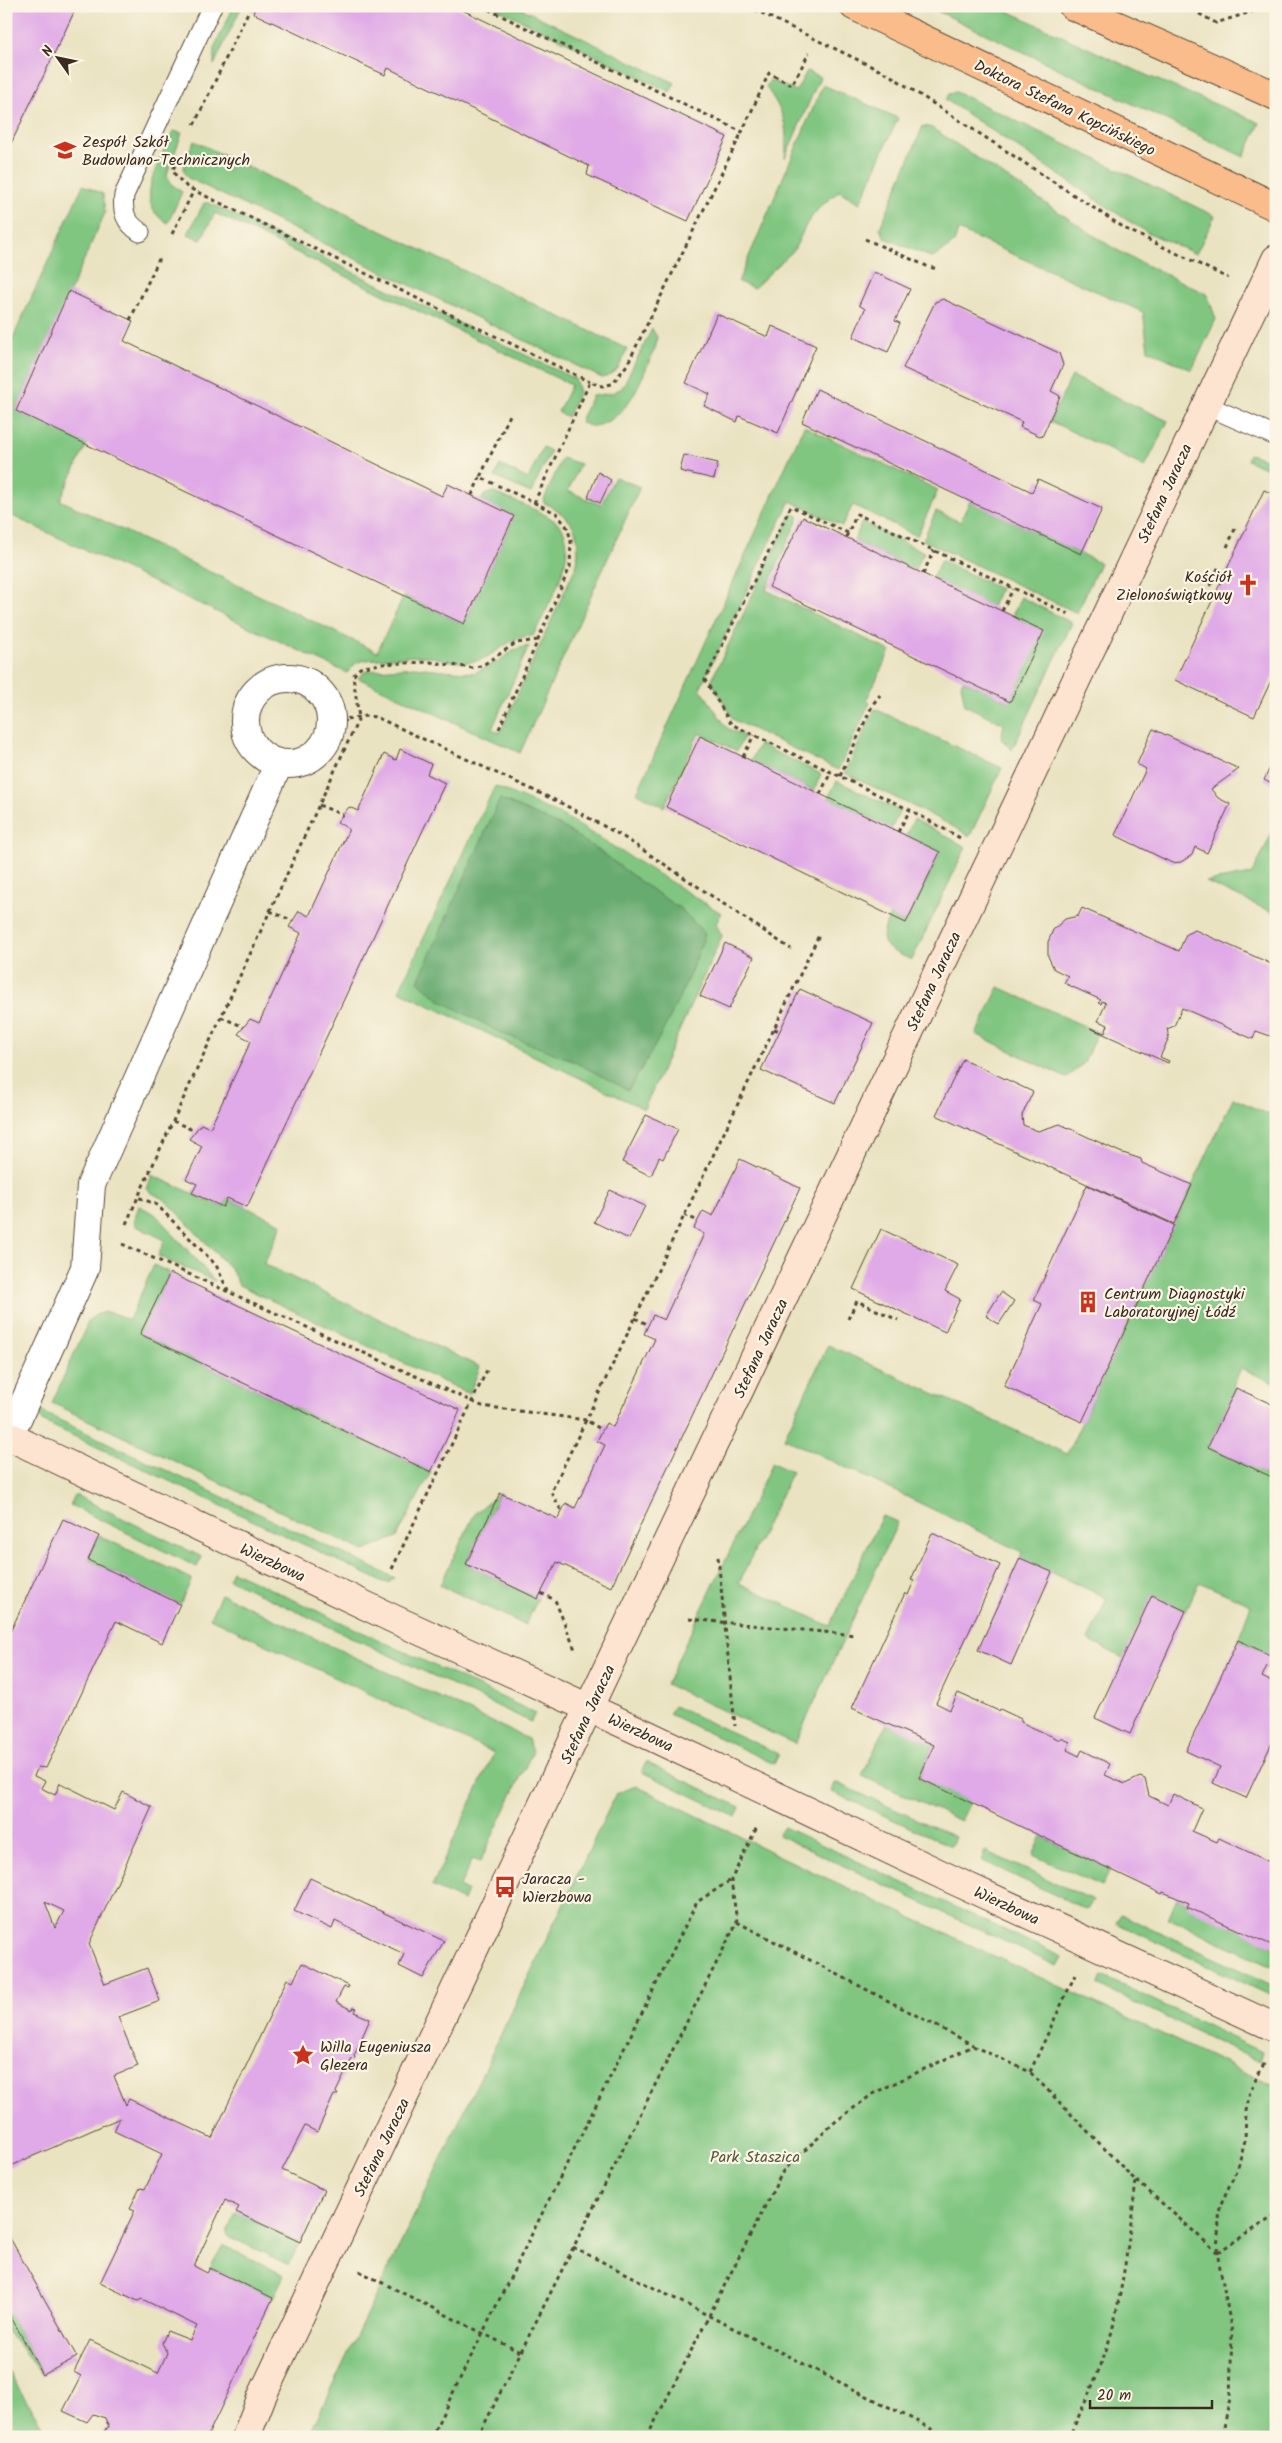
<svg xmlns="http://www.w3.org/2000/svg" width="1282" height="2443" font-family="Kalam,sans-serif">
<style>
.green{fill:#80c681;stroke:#5e7850}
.forest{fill:#68ab6f;stroke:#526a46}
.building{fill:#e0a9e7;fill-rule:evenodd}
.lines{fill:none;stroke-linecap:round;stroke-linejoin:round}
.lane-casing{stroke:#554637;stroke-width:21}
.street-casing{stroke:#554637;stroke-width:30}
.secondary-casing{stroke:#554637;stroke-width:30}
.primary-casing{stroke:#554637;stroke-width:30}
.path{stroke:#554637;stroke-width:3;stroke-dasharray:4 4;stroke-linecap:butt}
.lane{stroke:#fff;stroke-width:19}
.street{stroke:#fff;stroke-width:28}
.secondary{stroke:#fde4d0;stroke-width:28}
.primary{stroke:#f9bc8a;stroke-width:28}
.labels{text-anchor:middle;stroke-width:4.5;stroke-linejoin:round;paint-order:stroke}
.street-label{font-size:16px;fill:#3b2a1e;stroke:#fcf5e5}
.poi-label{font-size:16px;fill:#3b2a1e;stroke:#fcf5e5;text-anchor:start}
.park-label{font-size:16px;fill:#50593c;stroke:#fcf5e5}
</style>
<rect width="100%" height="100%" fill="#fcf5e5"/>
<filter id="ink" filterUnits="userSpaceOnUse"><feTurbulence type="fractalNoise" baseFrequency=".02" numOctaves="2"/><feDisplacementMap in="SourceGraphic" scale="10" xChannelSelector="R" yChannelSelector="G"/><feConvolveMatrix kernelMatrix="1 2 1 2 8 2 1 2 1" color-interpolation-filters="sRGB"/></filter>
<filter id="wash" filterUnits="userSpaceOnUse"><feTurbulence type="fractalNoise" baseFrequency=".0096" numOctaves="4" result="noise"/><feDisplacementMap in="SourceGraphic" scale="20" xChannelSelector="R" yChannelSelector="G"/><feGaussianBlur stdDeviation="1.12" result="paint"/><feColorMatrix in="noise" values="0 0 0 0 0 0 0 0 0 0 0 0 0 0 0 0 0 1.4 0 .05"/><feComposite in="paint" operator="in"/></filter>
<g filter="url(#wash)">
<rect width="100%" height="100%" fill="#eae3c2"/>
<path class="green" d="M234,6H242L214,65V48Z
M492,6H516L675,83L670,92Z
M927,6H997L1146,75L1260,123L1244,157Z
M807,71L820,77L785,158C788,126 785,114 766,87L770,80L796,91Z
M823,85L898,118L860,203L839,191L819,208L807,223L794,250L754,288L738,282Z
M956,92L1215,216L1196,254L1147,232L1127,220L946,100L949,94Z
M923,126L932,128L1110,246L1133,259L1207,294L1216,319L1192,370L1148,350L1143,312L958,230L954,243L933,258L885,238L880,228Z
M173,131L182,133L167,174L170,183L182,192L168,223C130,204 161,159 173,131Z
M194,141L627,349C621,364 618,374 602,378L188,178C178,167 189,153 194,141Z
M83,185L103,194L105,213L16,411L87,444L60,500L377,652L404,596L464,624L514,516L481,501L484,495L492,492C511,500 538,509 555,521C587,543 545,611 533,636C508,635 494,660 470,662C455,664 439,657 423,656C404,656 384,659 365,660L356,663L347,673L6,513V353Z
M204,203H209L575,379L579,392L567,417L558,412L571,385L215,213L201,240L188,234Z
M652,329L657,337L656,346C643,373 633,412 602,424C594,427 587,427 580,421L592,396L612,393L622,388Z
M1072,376L1168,421L1145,467L1050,421Z
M804,426L938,490L917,536L853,505L842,526L790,501L700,688L727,728L744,736L737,751L699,733L664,807L637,793Z
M543,447L551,451L531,493L495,477L500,465L528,479Z
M1249,454L1276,462V473L1247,460Z
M562,458L580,464L568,491L601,505L615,477L640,487L520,753L358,678L366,671L414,667L474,673L497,662L516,649L529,646L492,729L500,733L577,564C581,528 573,519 543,502Z
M970,501L1100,563L1077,613L923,540L936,511L960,522Z
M792,513L799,517L766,590L890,651L866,701L870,703L838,770L734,720L711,681Z
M862,522L924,552L915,570L854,541Z
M941,560L1000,589L992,607L932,578Z
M1021,597L1072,623L1012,750L1001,739L1004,724L965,705L961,685L963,680L1010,702L1043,631L1012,616Z
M875,709L1002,768L970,836L941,820L845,773Z
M759,744L821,774L814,791L751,761Z
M837,781L900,811L891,829L828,798Z
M495,786L565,817L721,913L716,924L722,936L644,1109L399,991Z
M914,819L966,847L912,960C884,948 876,945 890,915L906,923L940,853L906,836Z
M1276,825V914L1206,882L1252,874Z
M999,987L1097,1032L1084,1063L1066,1078L976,1034Z
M1233,1098L1276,1118V1384L1241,1368L1233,1386L1236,1388L1208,1447L1276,1479V1648L1272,1656L1238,1640L1251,1605L1199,1582L1186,1611L1152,1595L1123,1658L1088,1640L1107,1598L1020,1558L1022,1552L784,1438L828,1345L1067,1454Z
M152,1175L223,1207L227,1198L282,1224L264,1264L480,1367L469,1394L239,1285L231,1269L165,1200L150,1192L147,1189Z
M139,1206L155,1214L215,1281L158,1256L165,1240L136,1226L134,1220Z
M154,1265L170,1273L141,1335L431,1472L397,1537L364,1551L52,1403L89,1320C104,1307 113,1313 129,1320Z
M38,1410L395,1578L388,1583L383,1582L42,1421Z
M772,1463L792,1472L739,1583L830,1626L882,1516L898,1522L795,1744L666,1684Z
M500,1493L466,1564L538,1599L525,1625L440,1585L475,1513Z
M75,1495L202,1557L197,1567L70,1505Z
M99,1536L192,1579L180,1604L88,1560Z
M232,1571L535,1713L531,1722L228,1579Z
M221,1594L528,1739L533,1751L480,1862L473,1859L459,1887L467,1891L463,1901L432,1886L494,1753L210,1618Z
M674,1706L779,1754L774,1764L669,1714Z
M887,1723L934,1745L919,1778L970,1802L961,1821L862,1776Z
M646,1762L740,1807L736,1817L642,1772Z
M835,1782L955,1837L951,1846L832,1792Z
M636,1786L792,1862L1276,2087V2437H308L616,1794Z
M784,1827L1062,1957L1057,1966L778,1835Z
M1042,1837L1110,1869L1102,1886L1033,1855Z
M985,1851L1093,1900L1087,1910L981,1860Z
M1177,1898L1189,1903L1187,1906L1276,1947V1968L1168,1918Z
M1121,1914L1276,1987V1998L1116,1923Z
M1103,1976L1262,2052L1259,2061L1098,1985Z
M236,2212L300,2242L289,2265L228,2236L227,2232Z
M223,2245L284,2275L273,2298L210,2268Z
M6,2308L43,2375L6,2330Z
M6,2368L49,2437H13L6,2424Z"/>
<path class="forest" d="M500,799L561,826L598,850L645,885L682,910L705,934C686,989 660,1041 628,1090L567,1058L501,1033L438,999L418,981Z"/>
<g id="blocks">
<path class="building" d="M6,6H77L6,154Z
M256,6H454L727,137L688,221L587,175L589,166L388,68L385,75L257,15L253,13Z
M874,272L910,289L895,321L900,323L888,352L853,337L865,309L859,305Z
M69,291L133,321L124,341L442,496L448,484L514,516L464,624L16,411Z
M943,299L1059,353L1063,365L1051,391L1060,396L1042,437L1020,427L1022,422L903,368L935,302Z
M717,314L768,337L772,326L816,346L778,433L739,416L737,422L704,406L710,394L686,383Z
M817,389L1032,492L1038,479L1102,509L1081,554L802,422Z
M684,455L718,463L714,479L680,471Z
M598,472L611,480L600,503L588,497Z
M1264,490L1276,495V670L1254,717L1175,680Z
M803,517L1044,631L1010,702L769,587Z
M1153,729L1239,769L1211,789L1218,798L1230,804L1207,853L1195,847L1192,855L1181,862L1172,863L1115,835L1146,769L1137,764Z
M700,736L940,852L906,923L666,807Z
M400,749L431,764L427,774L445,783L247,1207L227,1198L223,1207L192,1193L197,1184L186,1179L202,1146L189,1139L201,1124L210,1128L251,1041L238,1034L250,1019L259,1023L301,933L289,927L299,911L309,916L349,829L337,822L349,807L358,811L384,754L396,760Z
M1276,756V786L1264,780Z
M1082,908L1179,951L1186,934L1195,930L1276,966V1038L1256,1031L1253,1039L1182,1008L1174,1026L1167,1029L1169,1038L1160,1057L1169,1061L1168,1063L1090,1028L1105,1033L1108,1025L1098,1021L1106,1003L1102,1001L1101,1004L1098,1003L1101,1000L1064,983L1068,976L1054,969L1048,956V942L1053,930L1065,919L1078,916Z
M725,943L754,957L729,1009L700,996Z
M800,989L873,1023L835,1103L761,1070Z
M963,1059L1033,1092L1022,1115L1023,1125L1038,1131L1060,1124L1120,1152L1141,1159L1142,1163L1192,1185L1174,1224L936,1115Z
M646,1115L678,1129L663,1159L659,1157L651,1176L622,1162Z
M740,1159L800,1188L611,1587L557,1562L538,1599L466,1564L500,1493L558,1519L566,1503L575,1508L605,1445L597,1441L606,1423L613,1427L655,1339L644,1334L653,1315L664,1320L704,1234L694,1228L703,1211L713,1216Z
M1087,1185L1174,1225L1082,1422L1004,1386L1042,1304L1034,1300Z
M610,1190L645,1206L629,1239L594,1222Z
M881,1229L958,1265L945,1291L960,1299L945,1332L853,1289Z
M170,1273L460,1410L431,1472L140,1334Z
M1001,1292L1014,1301L999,1324L986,1316Z
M1236,1388L1276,1406V1479L1208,1447Z
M63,1519L99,1536L88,1560L180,1604L162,1643L116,1621L46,1768L38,1767L34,1776L45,1781L41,1788L55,1795L60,1783L114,1810L123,1792L152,1807L89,1944L105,1984L147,1968L160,2001L118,2017L138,2066L114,2076L126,2105L129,2099L212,2138L287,1979L293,1982L302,1963L349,1986L348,1988L344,1987L336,2002L352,2010L353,2007L356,2008L354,2012L370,2019L354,2056L355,2058L352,2059L336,2092L338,2095H334L317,2132L305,2126L282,2170L324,2190L300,2242L236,2212L239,2207L225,2200L194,2266L207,2273L210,2268L273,2298L208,2435L210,2437H101L105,2430L109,2428L105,2418L93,2414L87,2422L63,2411L81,2376L74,2372L90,2340L158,2373L167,2353L162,2343L167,2331L190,2340L197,2326L142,2299L138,2301L100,2283L135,2210L130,2208L140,2188L145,2189L162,2154L114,2131L120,2118L6,2168V1641ZM45,1902L64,1911L55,1928Z
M932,1533L1000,1565L936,1703L950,1710L958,1693L999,1711L1000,1709L1021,1719V1722L1027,1725L1060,1740L1061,1738L1070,1742L1067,1750L1079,1756L1082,1750L1110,1764L1105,1775L1125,1784L1140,1777L1145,1779L1149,1796L1168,1805L1173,1794L1202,1808L1192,1831L1217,1842L1219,1838L1276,1865V1947L1187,1907L1189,1903L1163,1892L1162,1894L919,1778L934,1745L852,1708L905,1593L908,1595L914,1581L911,1580Z
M1020,1558L1052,1572L1011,1665L978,1650Z
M1152,1595L1186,1611L1130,1734L1095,1718Z
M1238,1640L1272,1656L1276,1648V1670L1267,1666L1262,1677L1276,1684V1714L1271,1725L1276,1728V1734L1246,1798L1213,1783L1220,1767L1186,1751Z
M310,1878L444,1941L423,1978L399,1966L404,1954L335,1921L332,1929L294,1911Z
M6,2231L77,2357L43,2375L6,2308Z"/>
</g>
</g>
<g filter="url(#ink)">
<use href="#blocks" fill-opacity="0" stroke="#554637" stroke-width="1"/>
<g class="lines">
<g class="lane-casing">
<path id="lane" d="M140,232C125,222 122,212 124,195L212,6
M1205,405L1276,436"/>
</g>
<g class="street-casing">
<path id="street" d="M245 721a43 43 0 1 1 86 0a43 43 0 1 1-86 0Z
M9,1437L85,1268L91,1185L279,763"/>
</g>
<g class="secondary-casing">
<path id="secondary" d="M6,1435L396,1620L648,1735L953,1880L1276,2028
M246,2437L262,2396L1276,259"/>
</g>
<g class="primary-casing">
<path id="primary" d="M854,6L1276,207
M1073,6L1276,96"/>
</g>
<path class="path" d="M481,6L742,132L769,73L792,85L809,53
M747,6L891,76L1126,229L1228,278
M1185,6L1216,23L1254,11L1276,8
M194,125L251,6
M175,165L173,170L176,176L187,187L590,382
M172,234L194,190
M865,239L929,267L938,269
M130,320L160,257
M472,495L480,477
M534,503L590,382L602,386L612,384L627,365L742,132
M848,533L791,506L705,680L731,724L910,810L962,839
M846,537L857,514L1068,614
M1227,547L1235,529
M923,574L934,550
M1210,586L1219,566
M1002,611L1013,589
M331,721L367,716L376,717L561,803L622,836L791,949
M499,729L570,567L571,540L567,527L556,513L480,477L510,415
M743,757L754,735
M840,776L873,704L880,695
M820,794L831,772
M319,805L343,815
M898,832L910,810
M270,911L293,921
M221,1017L244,1027
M774,1029L780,1031
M173,1121L195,1131
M684,1215L698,1221
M126,1224L138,1197
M122,1244L482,1406L586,1420L820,933
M228,1291L216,1265L157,1205L138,1197L359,718L353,676L360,668L380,664L430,662L473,668L483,665L516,643L538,640
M635,1318L649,1325
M848,1319L857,1301L898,1320
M561,1510L551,1492L586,1420L602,1430
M718,1557L735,1726
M392,1569L487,1370
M541,1593L555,1600L576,1652
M689,1619L855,1635
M737,1922L973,2045
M1030,2072L1075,1975
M1137,2181L1217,2252L1232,2332L1230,2398L1222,2437
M573,2247L948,2437
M1217,2251L1220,2206L1238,2167L1245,2140L1246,2111L1250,2091L1265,2062
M1218,2252L1276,2215
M359,2271L520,2352
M431,2437L697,1902L731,1880
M478,2437L737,1922L731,1880L757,1827
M647,2437L783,2171L835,2122L874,2093L973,2046L1030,2072L1136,2181C1130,2231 1124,2282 1112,2331C1102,2367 1085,2403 1069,2437"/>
<use href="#lane" class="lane"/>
<use href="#street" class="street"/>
<use href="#secondary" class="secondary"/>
<use href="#primary" class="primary"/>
</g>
</g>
<defs>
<g id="school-bare" transform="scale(1.725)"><path d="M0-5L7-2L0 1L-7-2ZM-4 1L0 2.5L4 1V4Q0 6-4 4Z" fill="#c8321e" stroke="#fcf5e5" stroke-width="2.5" paint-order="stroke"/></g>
<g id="church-bare" transform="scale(1.725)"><path d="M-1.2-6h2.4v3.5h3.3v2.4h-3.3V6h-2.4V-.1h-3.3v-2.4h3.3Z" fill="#c8321e" stroke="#fcf5e5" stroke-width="2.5" paint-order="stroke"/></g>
<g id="building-bare" transform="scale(1.725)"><path d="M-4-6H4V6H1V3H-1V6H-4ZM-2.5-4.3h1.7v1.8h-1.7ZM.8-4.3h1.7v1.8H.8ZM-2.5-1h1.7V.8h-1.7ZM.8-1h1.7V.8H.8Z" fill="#c8321e" stroke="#fcf5e5" stroke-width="2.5" paint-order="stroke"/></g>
<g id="bus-bare" transform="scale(1.725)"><path d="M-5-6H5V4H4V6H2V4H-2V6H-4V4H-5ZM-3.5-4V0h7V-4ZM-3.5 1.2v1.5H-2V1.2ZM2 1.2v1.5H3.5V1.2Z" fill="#c8321e" stroke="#fcf5e5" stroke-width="2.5" paint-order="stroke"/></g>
<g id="sight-bare" transform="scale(1.725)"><path d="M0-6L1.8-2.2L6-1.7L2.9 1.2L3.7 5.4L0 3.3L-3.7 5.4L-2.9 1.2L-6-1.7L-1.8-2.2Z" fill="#c8321e" stroke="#fcf5e5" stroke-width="2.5" paint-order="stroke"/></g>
</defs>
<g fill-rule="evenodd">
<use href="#school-bare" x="65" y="150"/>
<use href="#church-bare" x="1248" y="585"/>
<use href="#building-bare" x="1088" y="1302"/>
<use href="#bus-bare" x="505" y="1887"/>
<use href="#sight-bare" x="303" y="2055"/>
</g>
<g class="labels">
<g class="street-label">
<text transform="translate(1065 107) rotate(26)" y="6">Doktora Stefana Kopcińskiego</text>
<text transform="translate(1164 493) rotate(-65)" y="6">Stefana Jaracza</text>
<text transform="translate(933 981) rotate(-65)" y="6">Stefana Jaracza</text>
<text transform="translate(760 1348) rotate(-65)" y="6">Stefana Jaracza</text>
<text transform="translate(273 1562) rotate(25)" y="6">Wierzbowa</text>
<text transform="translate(587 1714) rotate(-65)" y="6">Stefana Jaracza</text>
<text transform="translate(641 1732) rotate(25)" y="6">Wierzbowa</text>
<text transform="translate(1007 1905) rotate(25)" y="6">Wierzbowa</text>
<text transform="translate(381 2147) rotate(-64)" y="6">Stefana Jaracza</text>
</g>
<g class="poi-label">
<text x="82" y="147">Zespół Szkół<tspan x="82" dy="18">Budowlano-Technicznych</tspan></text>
<text x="1232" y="582" text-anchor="end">Kościół<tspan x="1232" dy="18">Zielonoświątkowy</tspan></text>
<text x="1104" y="1299">Centrum Diagnostyki<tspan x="1104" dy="18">Laboratoryjnej Łódź</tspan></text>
<text x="522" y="1884">Jaracza -<tspan x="522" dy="18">Wierzbowa</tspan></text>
<text x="320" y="2052">Willa Eugeniusza<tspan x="320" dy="18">Glezera</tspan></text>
</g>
<g class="park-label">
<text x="755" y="2162">Park Staszica</text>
</g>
</g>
<rect width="1282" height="2443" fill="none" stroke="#fcf5e5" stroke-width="25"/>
<g transform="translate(58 58) rotate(303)" stroke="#fcf5e5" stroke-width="4" paint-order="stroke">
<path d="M0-4L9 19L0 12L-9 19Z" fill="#3b2a1e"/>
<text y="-8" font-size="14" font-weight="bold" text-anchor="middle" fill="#3b2a1e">N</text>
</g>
<path d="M1090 2400v8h122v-8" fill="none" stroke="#3b2a1e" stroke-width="2.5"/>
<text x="1097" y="2400" font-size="15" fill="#3b2a1e" stroke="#fcf5e5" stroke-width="4" paint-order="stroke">20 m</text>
</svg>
